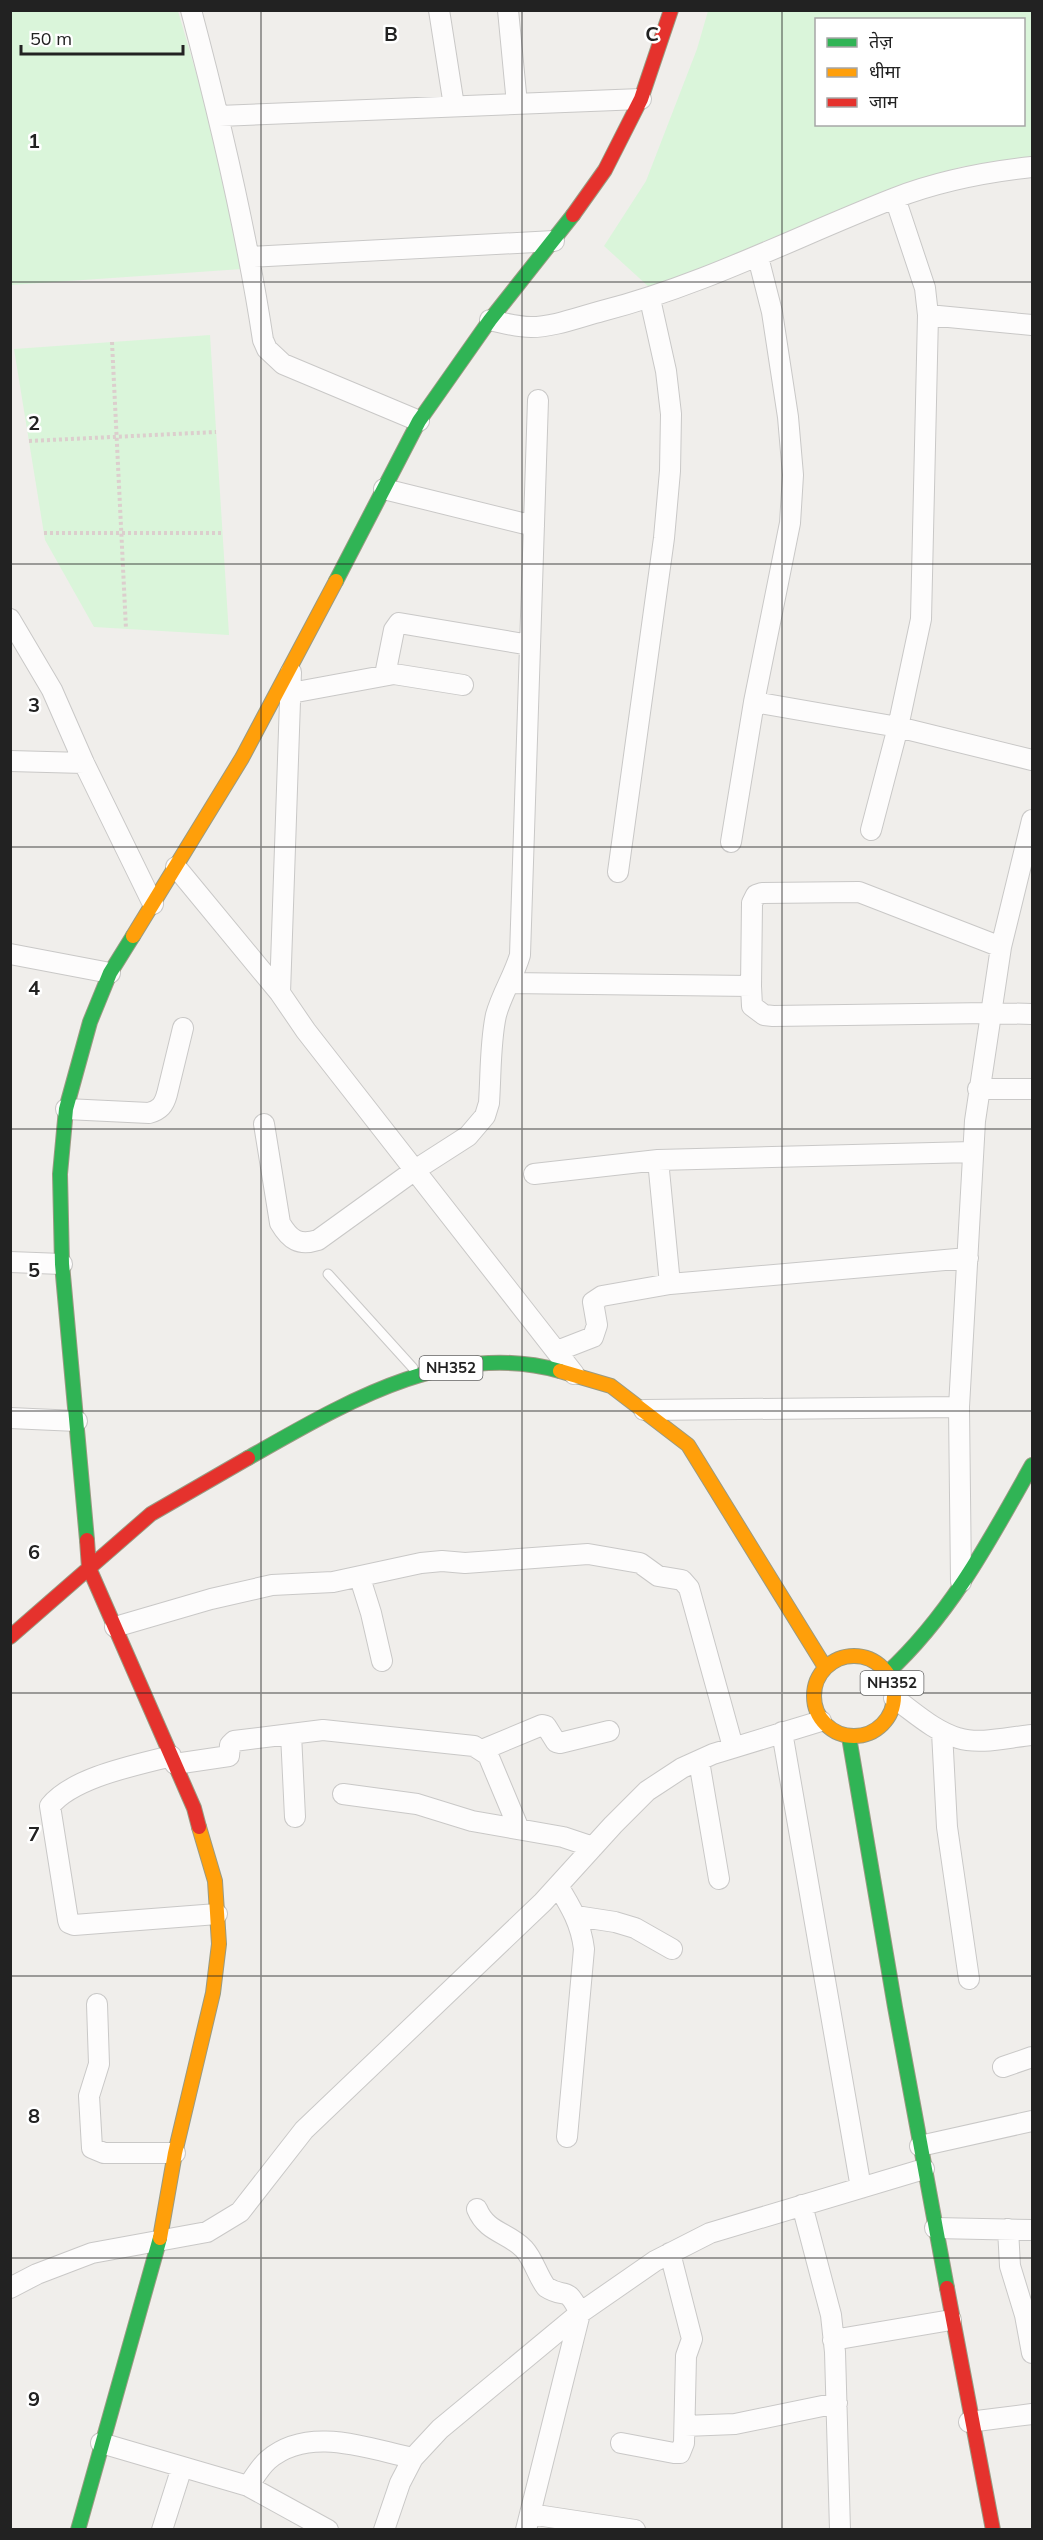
<svg xmlns="http://www.w3.org/2000/svg" width="1043" height="2540" font-family="Mulish,'Noto Sans Devanagari',sans-serif">
<style>
.park{fill:#daf5da;fill-rule:evenodd}
.lines{fill:none;stroke-linecap:round;stroke-linejoin:round}
.lane-casing{stroke:#c9c8c7;stroke-width:11}
.street-casing{stroke:#c9c8c7;stroke-width:22}
.fast-casing{stroke:#999a82;stroke-width:16}
.slow-casing{stroke:#999a82;stroke-width:16}
.jam-casing{stroke:#999a82;stroke-width:16}
.path{stroke:#dccecd;stroke-width:4;stroke-dasharray:3 3;stroke-linecap:butt}
.lane{stroke:#fdfcfc;stroke-width:9}
.street{stroke:#fdfcfc;stroke-width:20}
.fast{stroke:#30b455;stroke-width:14}
.slow{stroke:#ff9f0a;stroke-width:14}
.jam{stroke:#e5322d;stroke-width:14}
.grid{fill:none;stroke:#222;stroke-width:1.5;stroke-opacity:0.55}
.labels{text-anchor:middle;stroke-width:5;stroke-linejoin:round;paint-order:stroke}
.shield{fill:#fff;stroke:#646464;stroke-width:1.5}
.shield-label{font-size:15px;font-weight:bold;fill:#222}
.grid-label{font-size:20px;text-anchor:middle;font-weight:bold;fill:#222;stroke:#fff;stroke-width:5;stroke-linejoin:round;paint-order:stroke}
</style>
<rect width="100%" height="100%" fill="#f0eeeb"/>
<path class="park" d="M11,11H178L215,138L242,269L11,285Z
M708,11H1032V158L960,167L882,197L690,276L649,287L604,246L646,181L697,49ZM816,20H1024V124H816Z
M210,335L229,635L94,627L45,540L14,349Z"/>
<g class="lines">
<g class="lane-casing">
<path id="lane" d="M328,1274L413,1368"/>
</g>
<g class="street-casing">
<path id="street" d="M191,10C220,119 246,228 263,340L267,349L283,364L419,421
M439,10L454,106
M508,10L517,104
M219,116L641,99
M250,257L554,241
M928,315L1032,325
M490,320C504,323 516,327 531,327C554,327 579,317 602,311C704,285 797,236 895,198C939,181 985,172 1032,167
M384,489L534,526
M10,619L52,690L84,763L153,904
M385,675L394,630L399,623L530,645
M291,693L394,674L463,685
M754,702L898,727L1032,760
M10,761L84,763
M871,830L898,727L921,619L928,315L925,288L895,198
M731,842L754,702L790,523L793,475L788,417L772,312L758,257
M176,867L280,993L306,1031L574,1374
M618,872L664,538L670,471L671,414L666,371L650,299
M10,954L110,973
M509,983L751,986L752,1006L764,1015L773,1016L990,1013L1032,1014
M751,986L752,903L756,895L762,893L859,892L1001,947
M280,993L291,672
M978,1089H1032
M66,1109L149,1113C160,1110 164,1105 167,1094L183,1028
M264,1124L280,1223C290,1240 299,1246 318,1240L415,1170L468,1136L485,1116L489,1103C491,1074 490,1042 496,1015C502,993 514,976 520,955L538,400
M658,1160L670,1284
M534,1174L658,1160L973,1152
M10,1262L62,1264
M557,1351L593,1337L597,1325L593,1302L602,1296L670,1284L968,1258
M644,1410L959,1407
M10,1418L77,1421
M360,1578L371,1613L382,1661
M961,1582L959,1407L975,1121L1001,947L1032,820
M115,1627L211,1599L272,1585L333,1582L421,1563L442,1561L465,1563L588,1554L640,1563L658,1576L682,1580L689,1588L733,1747
M894,1698C914,1712 934,1731 958,1738C980,1745 1009,1737 1032,1735
M782,1732L861,2188
M942,1732L947,1827L969,1979
M291,1734L295,1817
M482,1750L542,1725L546,1726L556,1742L560,1743L609,1731
M171,1756C137,1765 73,1777 50,1806L68,1920L69,1923L74,1925L217,1914
M699,1761L719,1879
M175,1764L229,1756L230,1745L234,1741L323,1730L474,1746L488,1755L519,1829
M343,1794L417,1804L472,1821L563,1837L593,1847
M558,1886C571,1907 581,1924 584,1949L567,2137
M576,1916L615,1922L635,1928L672,1949
M97,2004L99,2064L89,2096L92,2148L104,2153H175
M1003,2067L1032,2057
M920,2146L1032,2121
M802,2205L831,2315L835,2352L840,2530
M477,2209C487,2233 508,2232 524,2249C534,2260 537,2275 546,2287C566,2300 565,2283 580,2313L526,2530
M935,2228L1032,2230
M1008,2229L1010,2266L1025,2315L1032,2353
M10,2288L37,2274L92,2253L207,2232L240,2212L304,2130L543,1902L613,1825L647,1791L682,1768L713,1754L821,1721
M833,2340L951,2320
M969,2422L1032,2414
M685,2426L735,2424L837,2403
M101,2443L248,2486C254,2478 260,2467 268,2460C309,2425 368,2449 413,2458
M621,2443L674,2453H680L684,2443L686,2356L692,2339L670,2253
M248,2486L328,2530
M530,2514L635,2530
M162,2530L182,2467
M384,2530L400,2483L413,2458L440,2429L580,2313L655,2261L710,2233L924,2169"/>
</g>
<g class="fast-casing">
<path id="fast" d="M336,581L419,421L490,320L573,215
M248,1458C342,1405 448,1339 560,1371
M87,1540L62,1264L60,1174L66,1109L90,1022L110,973L133,936
M887,1673C951,1614 990,1540 1032,1465
M849,1737L895,2007L947,2288
M78,2530L160,2238"/>
</g>
<g class="slow-casing">
<path id="slow" d="M133,936L242,758L336,581
M560,1371L611,1386L688,1445L825,1667
M814 1696a40 40 0 1 1 80 0a40 40 0 1 1-80 0Z
M160,2238L175,2153L213,1993L219,1944L215,1881L199,1827"/>
</g>
<g class="jam-casing">
<path id="jam" d="M573,215L605,170L641,99L671,10
M87,1540L89,1568L194,1808L199,1827
M10,1637L151,1514L248,1458
M947,2288L993,2530"/>
</g>
<path class="path" d="M112,342L126,629
M29,441L216,432
M44,533H222"/>
<use href="#lane" class="lane"/>
<use href="#street" class="street"/>
<use href="#fast" class="fast"/>
<use href="#slow" class="slow"/>
<use href="#jam" class="jam"/>
</g>
<path class="grid" d="M261,10V2530M522,10V2530M782,10V2530M10,282H1032M10,564H1032M10,847H1032M10,1129H1032M10,1411H1032M10,1693H1032M10,1976H1032M10,2258H1032"/>
<g class="labels">
<g class="shield">
<rect x="419.5" y="1356" width="63" height="24" rx="4.5"/>
<rect x="860.5" y="1671" width="63" height="24" rx="4.5"/>
</g>
<g class="shield-label">
<text x="451" y="1373">NH352</text>
<text x="892" y="1688">NH352</text>
</g>
</g>
<g class="grid-label">
<text x="391" y="41">B</text>
<text x="652" y="41">C</text>
<text x="34" y="148">1</text>
<text x="34" y="430">2</text>
<text x="34" y="712">3</text>
<text x="34" y="995">4</text>
<text x="34" y="1277">5</text>
<text x="34" y="1559">6</text>
<text x="34" y="1841">7</text>
<text x="34" y="2123">8</text>
<text x="34" y="2406">9</text>
</g>
<rect width="1043" height="2540" fill="none" stroke="#222222" stroke-width="24"/>
<rect x="815" y="18" width="210" height="108" fill="#ffffff" stroke="#a7a7a7" stroke-width="1.5"/>
<rect x="827" y="38" width="30" height="9" fill="#30b455" stroke="#a7a7a7" stroke-width="1.5"/>
<text x="869" y="48" font-size="18" fill="#222222">तेज़</text>
<rect x="827" y="68" width="30" height="9" fill="#ff9f0a" stroke="#a7a7a7" stroke-width="1.5"/>
<text x="869" y="78" font-size="18" fill="#222222">धीमा</text>
<rect x="827" y="98" width="30" height="9" fill="#e5322d" stroke="#a7a7a7" stroke-width="1.5"/>
<text x="869" y="108" font-size="18" fill="#222222">जाम</text>
<path d="M21 45v9h162v-9" fill="none" stroke="#222222" stroke-width="3"/>
<text x="30" y="45" font-size="18" fill="#222222" stroke="#ffffff" stroke-width="4.5" paint-order="stroke">50 m</text>
</svg>
